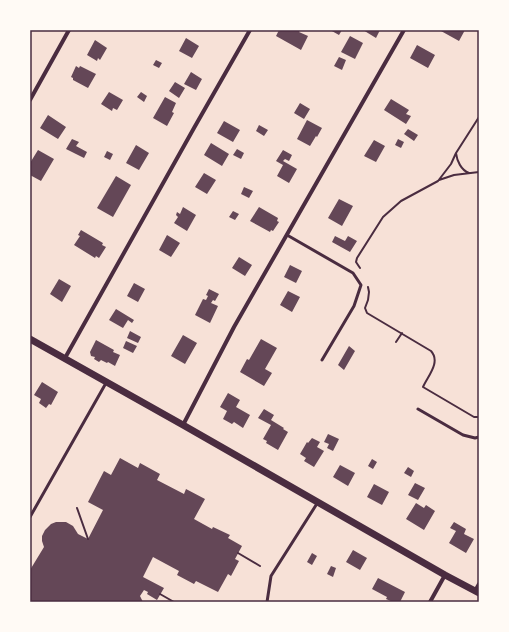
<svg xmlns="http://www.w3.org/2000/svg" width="509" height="632" font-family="Raleway,sans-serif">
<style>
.building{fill:#644757}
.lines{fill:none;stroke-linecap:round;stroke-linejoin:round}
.path{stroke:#4a2c40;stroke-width:2}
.service{stroke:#4a2c40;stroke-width:3}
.minor{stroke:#4a2c40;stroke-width:4}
.tertiary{stroke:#4a2c40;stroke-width:7}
.neatline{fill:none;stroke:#4a2c40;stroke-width:1.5}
</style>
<rect width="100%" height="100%" fill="#f7e1d7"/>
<path class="building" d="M279,30H300L299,32L308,36L301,50L276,36Z
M330,30H342L339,35Z
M363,30H380L376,38Z
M442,30H465L459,41L441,31Z
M350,36L363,43L355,59L341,52Z
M186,38L199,46L192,58L179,51Z
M95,40L107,48L100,60L98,58L97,61L87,55Z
M417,45L435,55L428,68L410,58Z
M339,57L346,60L342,70L334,66Z
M156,60L162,63L159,68L153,65Z
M76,66L79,68L80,66L96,74L88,88L73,80V78L71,77Z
M191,72L202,79L196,90L184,84Z
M175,82L185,88L179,98L169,91Z
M109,92L123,100L117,110L113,108L112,111L101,104Z
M141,92L147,96L144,102L137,97Z
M165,97L176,103L172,112L174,113L167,126L153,118Z
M391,99L409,110L406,114L411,116L406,124L384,110Z
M300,103L310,109L304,119L294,113Z
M48,115L66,127L58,139L40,128Z
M307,120L322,128L317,137L316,136L310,146L297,139Z
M224,121L240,130L233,142L217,133Z
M259,125L268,130L264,136L256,131Z
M408,129L418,135L414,141L404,134Z
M72,139L79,142L76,146L87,152L84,158L66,149Z
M398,139L404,142L401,148L395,145Z
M374,140L385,146L376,162L364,156Z
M211,143L229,154L222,166L204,155Z
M136,145L149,153L139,170L126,163Z
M237,149L244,153L241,159L233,155Z
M38,150L54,159L41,181L30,175V163Z
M283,150L292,155L289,161L285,159L283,161L297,169L289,183L277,176L283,165L276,161Z
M107,151L113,154L110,160L104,157Z
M204,173L216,180L207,194L195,187Z
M116,176L131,185L113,217L97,208Z
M244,187L253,191L249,198L241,194Z
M339,199L353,206L342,226L328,218Z
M183,207L196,215L187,231L174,223L178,217L176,215L177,212L180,214Z
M259,207L278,218L277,221L279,222L273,231L271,230L270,232L250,221Z
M233,211L239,214L235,220L229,217Z
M81,230L103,243L102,245L106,247L99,258L96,256L95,258L74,245L80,236L78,235Z
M167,235L180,243L171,257L159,250Z
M335,236L345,241L348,236L357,241L350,252L332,242Z
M239,257L252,265L245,276L232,268Z
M290,265L302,271L296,283L284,277Z
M59,279L71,286L62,302L50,294Z
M134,283L145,289L138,302L127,296Z
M209,289L219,294L215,301L213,300L211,303L218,306L210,323L195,315L203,299L206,300L208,296L206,295Z
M288,291L300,297L292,312L280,305Z
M116,309L134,320L132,323L128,320L123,328L109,320Z
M130,331L141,337L138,343L127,338Z
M183,335L197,343L185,364L171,356Z
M261,339L277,348L265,369L272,373L264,386L240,372L247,359L249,360Z
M96,340L114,350L113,352L120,355L115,366L108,362L107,363L101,360L99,362L94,359L95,357L91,356L90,352Z
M126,341L137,346L133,353L123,348Z
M349,346L355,351L344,370L338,365Z
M42,382L58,392L51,405L49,404L46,408L39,403L41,399L34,395Z
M228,393L240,400L236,407L250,415L243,428L234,422L232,424L223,419L227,411L220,407Z
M264,409L274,415L271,420L284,428L283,429L288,432L278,450L266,443L267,441L263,439L271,425L258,418Z
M328,434L339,439L333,451L327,448L329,444L324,442Z
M312,438L320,442L317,447L324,451L314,467L304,461L306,458L300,454L307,442L308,443Z
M120,458L138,468L140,463L160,474L157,480L184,494L186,489L205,499L194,519L212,529L213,527L230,535L228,538L242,546L235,559L239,561L231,576L228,574L218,592L196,581L194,584L177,575L179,571L153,557L143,577L164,588L157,600L147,594L148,592L144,590L140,596L143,602H30V570L44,547L42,541V536L45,530L51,524L56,522H66L73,526L78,534L88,539L103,510L88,502L104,471L111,475Z
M372,459L377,462L373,469L368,466Z
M340,465L355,473L348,486L333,477Z
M408,467L414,471L411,477L404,473Z
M415,483L425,488L418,500L408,495Z
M374,484L389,492L382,505L367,497Z
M416,503L424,508L426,505L435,511L424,530L406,519Z
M454,522L466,529L464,534L474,539L466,553L449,543L456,531L450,528Z
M353,550L367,558L360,570L346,562Z
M312,553L317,556L312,565L307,562Z
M331,566L336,568L333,577L327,574Z
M378,578L405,592L400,602H393L386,599L387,597L372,589Z"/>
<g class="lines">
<path class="path" d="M456,153C457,161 461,170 469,173
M439,180L454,175L479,172
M360,268L356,262L357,258L383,217L401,201L438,181L451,164L456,153L479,117
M368,287L369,292L368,300L365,308L367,313L431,351C441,362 428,376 423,387L474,417H479
M396,342L402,333
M77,508L88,539
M238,553L260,566
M160,594L174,602"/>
<path class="service" d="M287,235L353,273L361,285L354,306L322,360
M418,409L463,435L475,438L479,437
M30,517L106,383
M267,602L271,576L318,502"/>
<path class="minor" d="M30,100L69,30
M65,358L194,128L250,30
M183,425L234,327L404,30
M475,591L479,584
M430,602L445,575"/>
<path class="tertiary" d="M30,339L183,425L445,575L479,593"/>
</g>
<rect width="509" height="632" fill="none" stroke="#fffaf5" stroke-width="62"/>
<rect x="31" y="31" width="447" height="570" class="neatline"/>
</svg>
